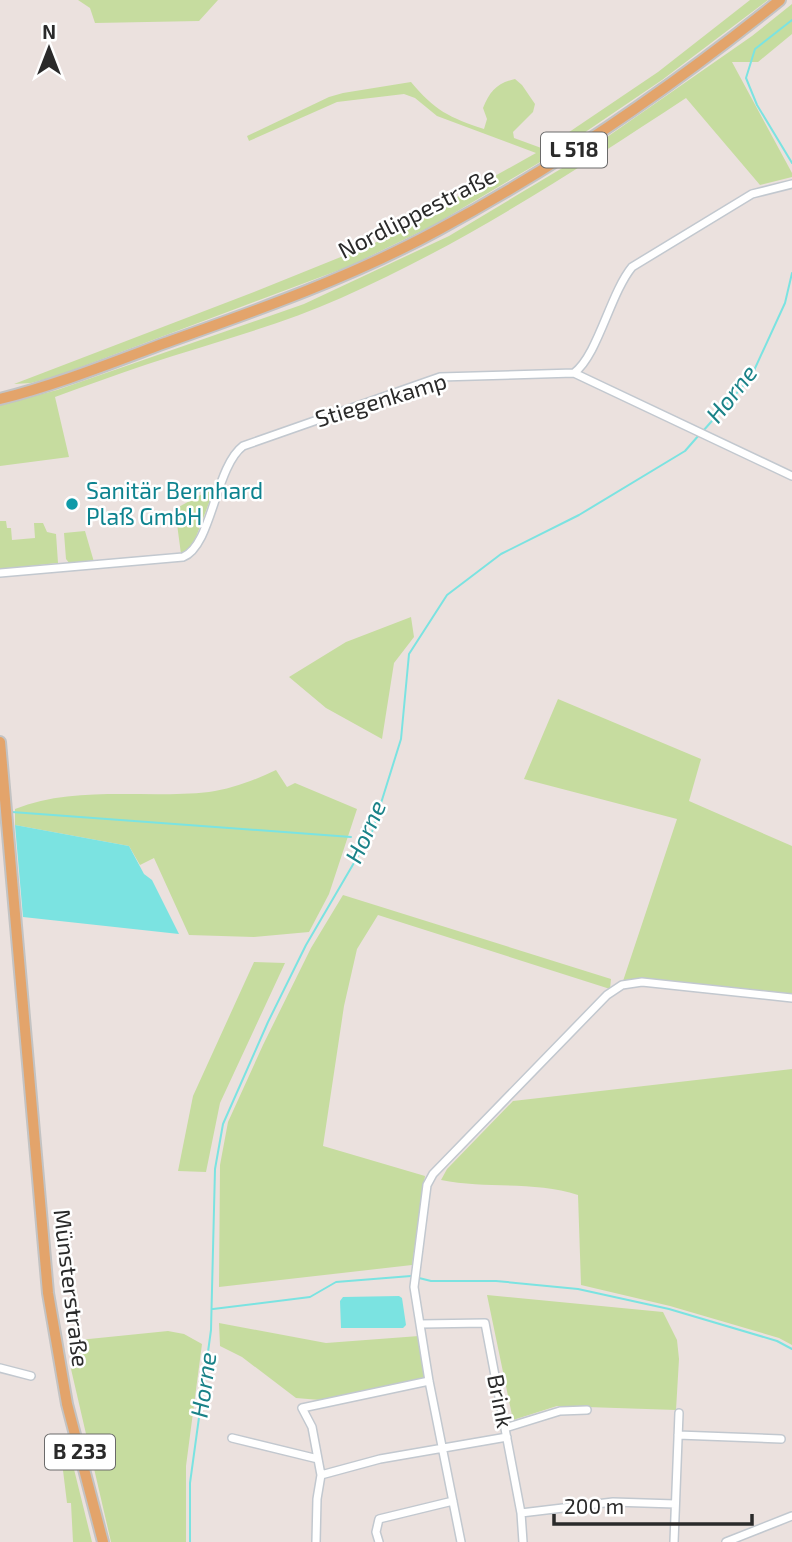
<svg xmlns="http://www.w3.org/2000/svg" width="792" height="1542" font-family="'Exo 2',sans-serif">
<style>
.green{fill:#c6dc9f}
.water{fill:#7be3e1}
.lines{fill:none;stroke-linecap:round;stroke-linejoin:round}
.stream{stroke:#7be3e1;stroke-width:2}
.minor-casing{stroke:#c2c8cf;stroke-width:10}
.primary-casing{stroke:#c3c3c3;stroke-width:14}
.minor{stroke:#fff;stroke-width:7}
.primary{stroke:#e3a46b;stroke-width:10}
.culture-dot{fill:#0f9aa8;stroke:#fff;stroke-width:2.5}
.labels{text-anchor:middle;stroke-width:5;stroke-linejoin:round;paint-order:stroke}
.shield{fill:#fff;stroke:#6a6a6a;stroke-width:2}
.shield-label{font-size:21px;font-weight:bold;fill:#2a2a2a}
.street-label{font-size:23px;fill:#2a2a2a;stroke:#fff}
.culture-label{font-size:23px;fill:#0d838f;stroke:#fff;text-anchor:start}
.water-label{font-size:24px;font-style:italic;fill:#1a8288;stroke:#fff}
</style>
<rect width="100%" height="100%" fill="#ebe1de"/>
<path class="green" d="M78,0H218L199,21L95,23L90,8Z
M750,0H768L662,80L547,158L434,225L350,266L57,376L31,383L14,384L254,292L373,244L536,153L437,116L415,98L404,94L337,102L249,141L247,136L329,97L343,93L411,82C434,110 450,118 484,129L487,119L483,108C490,91 497,83 515,79L522,85L535,104L533,112L513,132L514,138L544,149L658,72Z
M792,4V34L758,62H732L792,173V177L760,185L686,98C575,171 463,244 341,298C278,326 211,343 145,365C115,375 85,386 55,397L69,457L0,466V405L57,390L304,304L449,236L564,167L752,36Z
M215,487L193,545L181,554L175,509Z
M0,521H6L7,528H11L12,540L35,538L34,523H43L47,532L56,534L58,563L0,569Z
M85,531L94,562L70,564L66,559L64,533Z
M411,617L414,637L394,663L382,739L326,708L289,677L346,642Z
M558,699L701,759L689,801L792,846V996L634,979L623,981L677,819L524,779Z
M276,770L287,787L295,783L357,809L329,894L309,932L254,937L189,935L154,858L140,865L129,846L15,825V809C76,785 145,799 209,792C232,789 255,780 276,770Z
M343,895L611,979L610,989L378,915L357,949L344,1006L323,1146L425,1176L412,1265L219,1287L220,1165L228,1122L263,1045L311,948Z
M254,962L285,963L220,1103L206,1172L178,1171L193,1096Z
M792,1069V1345L779,1338L670,1306L581,1285L578,1195C535,1181 486,1189 441,1180L447,1169L513,1101Z
M487,1295L663,1312L677,1340L679,1359L676,1410L557,1406L513,1420Z
M219,1323L326,1343L419,1336L427,1382L320,1400L296,1398L242,1357L220,1346Z
M168,1331L184,1334L202,1344L186,1466V1542H111L71,1369L69,1341Z
M68,1445L92,1542H73L71,1503H67L60,1446Z"/>
<path class="water" d="M15,825L129,846L144,874L152,880L179,934L23,917Z
M399,1296L402,1298L406,1325L403,1328H341L340,1301L343,1297Z"/>
<g class="lines">
<path class="stream" d="M792,20L755,49L746,78L757,105L792,163
M703,431L751,377L785,303L792,273
M12,812L351,837
M419,1278L431,1281H496L578,1289L669,1309L777,1341L792,1349
M213,1309L310,1297L336,1282L411,1276
M190,1542V1483L211,1330L215,1169L223,1124L268,1022L306,945L372,832L401,739L409,654L447,595L501,554L579,515L685,451L699,435"/>
<g class="minor-casing">
<path id="minor" d="M574,373L792,476
M0,573L183,557C212,546 215,467 243,446L440,377L574,373C598,355 610,294 632,267L752,194L792,184
M421,1324L485,1323L521,1513L523,1542
M0,1368L31,1376
M505,1428L560,1411L587,1410
M678,1435L781,1439
M232,1438L318,1459
M321,1475L312,1427L302,1408L429,1381
M521,1513L613,1502L675,1504
M316,1542L317,1499L321,1475L380,1459L507,1437
M379,1542L376,1532L379,1519L453,1501
M461,1542L429,1381L414,1287L427,1185L433,1174L607,995L622,985L642,982L792,998
M674,1542L679,1413
M726,1542L792,1516"/>
</g>
<g class="primary-casing">
<path id="primary" d="M0,399C56,385 111,363 165,343C258,310 352,277 438,230C559,165 673,86 780,0
M0,742L48,1293L67,1404L103,1542"/>
</g>
<use href="#minor" class="minor"/>
<use href="#primary" class="primary"/>
</g>
<circle class="culture-dot" cx="72" cy="504" r="7"/>
<g class="labels">
<g class="shield">
<rect x="541" y="132.5" width="66" height="35" rx="5"/>
<rect x="45" y="1434.5" width="70" height="35" rx="5"/>
</g>
<g class="shield-label">
<text x="574" y="157">L 518</text>
<text x="80" y="1459">B 233</text>
</g>
<g class="street-label">
<text transform="translate(417 213) rotate(-27)" y="8">Nordlippestraße</text>
<text transform="translate(381 400) rotate(-17)" y="8">Stiegenkamp</text>
<text transform="translate(71 1288) rotate(83)" y="8">Münsterstraße</text>
<text transform="translate(500 1401) rotate(79)" y="8">Brink</text>
</g>
<g class="culture-label">
<text x="86" y="499">Sanitär Bernhard<tspan x="86" dy="26">Plaß GmbH</tspan></text>
</g>
<g class="water-label">
<text transform="translate(732 394) rotate(-52)" y="8">Horne</text>
<text transform="translate(366 832) rotate(-66)" y="8">Horne</text>
<text transform="translate(204 1385) rotate(-82)" y="8">Horne</text>
</g>
</g>
<g transform="translate(49 49)" stroke="#ffffff" stroke-width="5" paint-order="stroke">
<path d="M0-5L12 26L0 18L-12 26Z" fill="#2a2a2a"/>
<text y="-10" font-size="19" font-weight="bold" text-anchor="middle" fill="#2a2a2a">N</text>
</g>
<path d="M554 1514v10h198v-10" fill="none" stroke="#2a2a2a" stroke-width="3.5"/>
<text x="564" y="1514" font-size="21" fill="#2a2a2a" stroke="#ffffff" stroke-width="5" paint-order="stroke">200 m</text>
</svg>
